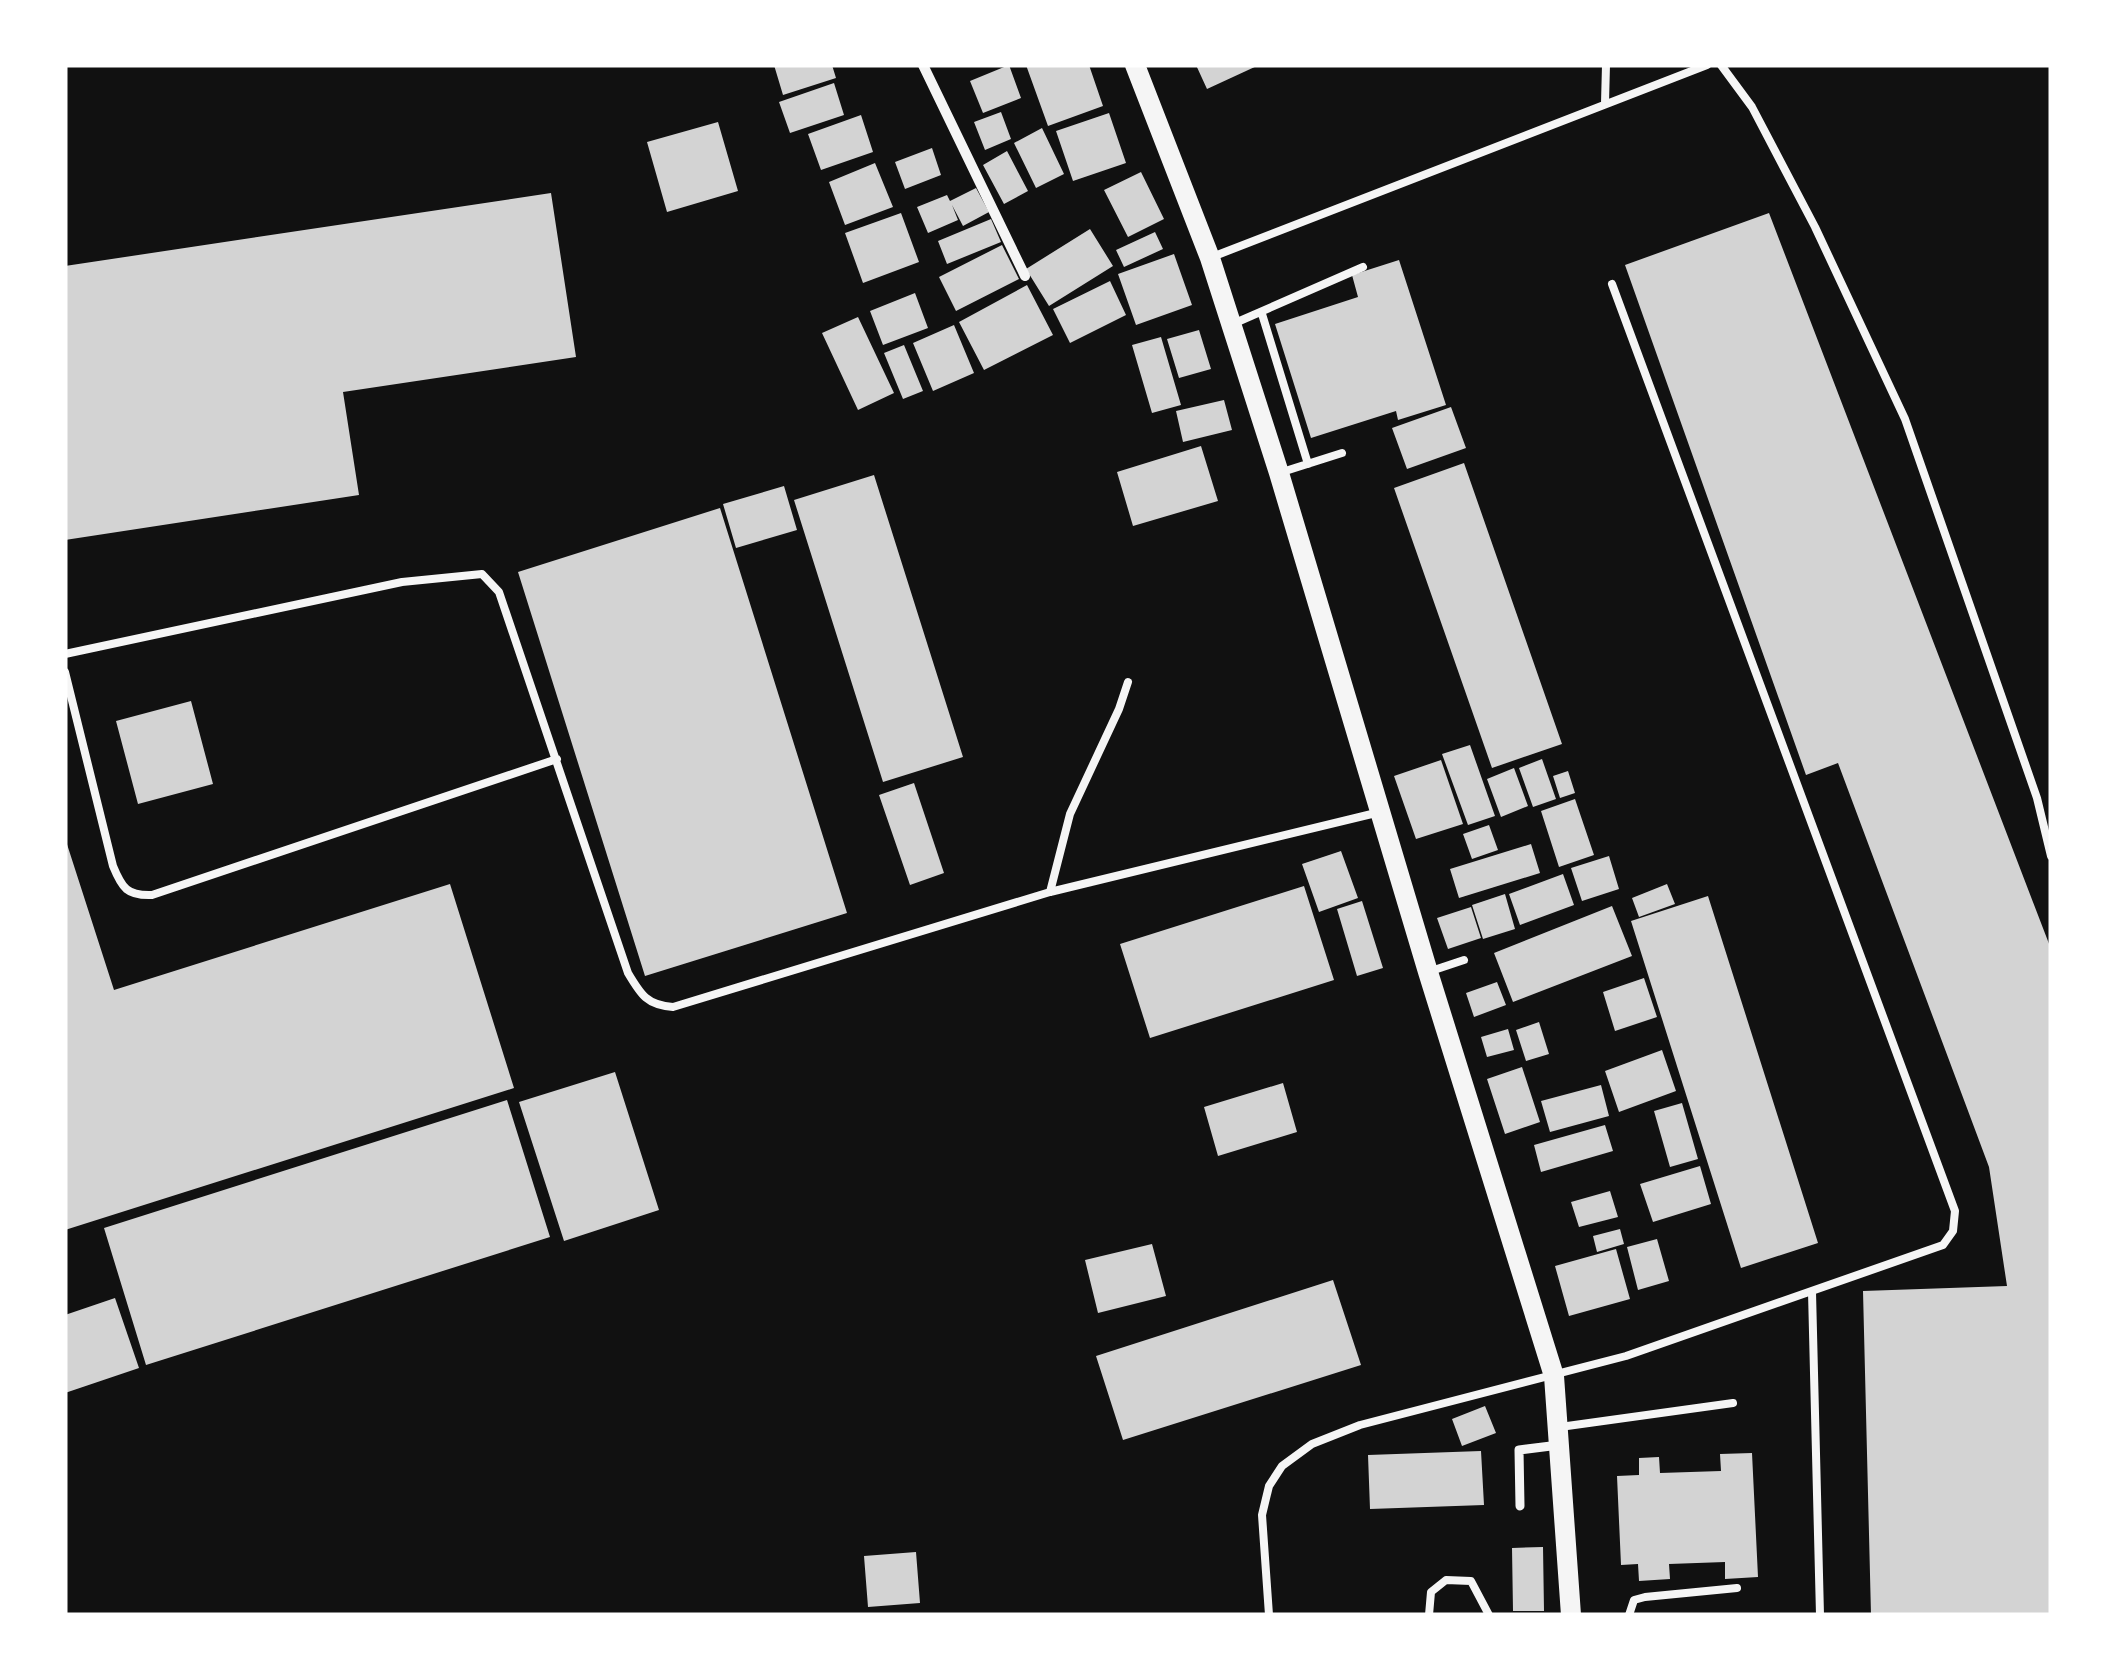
<svg xmlns="http://www.w3.org/2000/svg" width="2116" height="1680" font-family="Rubik,sans-serif">
<style>
.building{fill:#d3d3d3}
.lines{fill:none;stroke-linecap:round;stroke-linejoin:round}
.service{stroke:#f5f5f5;stroke-width:8}
.pedestrian{stroke:#f5f5f5;stroke-width:9}
.minor{stroke:#f5f5f5;stroke-width:10}
.secondary{stroke:#f5f5f5;stroke-width:20}
</style>
<rect width="100%" height="100%" fill="#111"/>
<path class="building" d="M774,65H832L836,78L783,95Z
M1009,65L1021,98L983,113L970,81Z
M1026,65H1089L1103,106L1048,126Z
M1196,65H1259L1207,89Z
M834,83L844,115L790,133L779,102Z
M1001,112L1011,139L985,150L974,122Z
M1109,113L1126,163L1073,181L1056,131Z
M861,115L873,152L821,170L808,134Z
M718,122L738,191L667,212L647,142Z
M1042,128L1064,174L1036,188L1014,143Z
M932,148L941,175L905,189L895,162Z
M1007,151L1028,191L1004,204L983,165Z
M875,163L893,207L845,225L829,182Z
M1141,172L1164,219L1128,237L1104,190Z
M976,188L989,212L963,226L952,205L958,220L928,233L917,207L947,195L950,201Z
M551,193L576,357L343,392L359,495L65,540V266Z
M901,213L919,262L863,283L845,233Z
M1769,213L2051,949V1615H1871L1863,1291L2007,1286L1989,1167L1838,763L1806,775L1625,265Z
M991,219L1001,242L947,264L938,241Z
M1090,229L1113,266L1049,306L1026,269Z
M1155,232L1163,249L1124,267L1116,250Z
M1002,245L1019,279L956,311L939,277Z
M1174,254L1192,305L1136,325L1118,274Z
M1399,260L1446,405L1398,420L1396,411L1311,438L1275,324L1358,297L1352,275Z
M1110,281L1126,315L1070,343L1053,309Z
M1027,285L1053,335L984,370L959,322Z
M915,293L928,328L883,345L870,311Z
M858,317L894,393L858,410L822,333Z
M954,325L974,373L933,391L913,343Z
M1199,330L1211,369L1179,378L1167,339Z
M1161,337L1181,405L1152,413L1132,345Z
M904,345L923,391L903,399L884,353Z
M1224,400L1232,430L1183,442L1176,411Z
M1451,407L1466,448L1407,469L1392,428Z
M1201,446L1218,501L1133,526L1117,472Z
M1464,463L1562,744L1492,768L1394,488Z
M874,475L963,757L883,782L794,500Z
M784,486L797,530L736,548L723,504Z
M720,508L847,913L645,976L518,572Z
M191,701L213,784L138,804L116,721Z
M1470,745L1495,816L1468,825L1442,754Z
M1542,759L1556,799L1533,807L1519,768Z
M1441,760L1463,824L1416,839L1394,776Z
M1514,768L1528,806L1501,817L1487,779Z
M1568,771L1575,793L1560,798L1553,776Z
M914,783L944,873L910,885L879,795Z
M1575,799L1594,855L1559,867L1541,811Z
M1489,825L1498,850L1472,859L1463,834Z
M65,838L114,990L450,884L514,1088L65,1230Z
M1531,844L1540,873L1459,898L1450,869Z
M1341,851L1358,898L1319,912L1302,864Z
M1609,856L1619,889L1582,901L1571,868Z
M1563,874L1574,905L1520,925L1509,894Z
M1667,884L1675,904L1639,917L1632,898Z
M1304,886L1334,980L1150,1038L1120,944Z
M1505,894L1515,929L1483,939L1472,905Z
M1708,896L1818,1243L1741,1268L1631,921Z
M1362,901L1383,968L1357,976L1337,909Z
M1612,906L1632,956L1513,1002L1494,953Z
M1471,907L1481,938L1448,949L1437,918Z
M1644,978L1657,1017L1615,1031L1603,992Z
M1497,982L1506,1005L1474,1017L1466,993Z
M1539,1022L1549,1054L1526,1061L1516,1030Z
M1508,1029L1514,1050L1487,1057L1481,1037Z
M1662,1050L1676,1091L1619,1112L1605,1071Z
M1522,1067L1540,1122L1505,1134L1487,1079Z
M615,1072L659,1210L564,1241L519,1102Z
M1283,1083L1297,1132L1218,1156L1204,1107Z
M1601,1085L1609,1116L1550,1132L1541,1101Z
M507,1100L550,1237L146,1365L104,1228Z
M1682,1103L1698,1159L1670,1167L1654,1111Z
M1605,1125L1613,1151L1541,1172L1534,1145Z
M1700,1166L1711,1204L1653,1222L1640,1184Z
M1610,1191L1618,1217L1579,1227L1571,1202Z
M1620,1229L1624,1244L1597,1252L1593,1236Z
M1657,1239L1669,1281L1638,1290L1627,1247Z
M1152,1244L1166,1296L1098,1313L1085,1260Z
M1616,1249L1630,1299L1569,1316L1555,1266Z
M1333,1280L1361,1365L1123,1440L1096,1356Z
M115,1298L139,1368L65,1393V1315Z
M1485,1406L1496,1433L1462,1446L1452,1419Z
M1481,1451L1484,1505L1370,1509L1368,1455Z
M1752,1453L1758,1577L1725,1579V1562L1669,1564L1670,1579L1639,1581L1638,1564L1621,1565L1617,1476L1639,1475V1458L1659,1457L1660,1473L1721,1471L1720,1454Z
M1543,1547L1544,1611H1513L1512,1548Z
M916,1552L920,1603L868,1607L864,1556Z"/>
<g class="lines">
<path class="service" d="M1721,65L1752,107L1815,227L1905,419L2037,798L2051,856
M1605,103L1606,65
M1212,257L1707,65
M1262,314L1308,464
M1235,323L1363,267
M1279,473L1342,453
M65,654L402,582L482,574L499,592L628,973C641,995 647,1005 673,1007L1050,892L1380,812
M65,672L113,866C122,888 127,896 152,895L557,759
M1050,892L1070,814L1119,709L1128,682
M1428,972L1464,960
M1812,1292L1820,1615
M1560,1427L1733,1403
M1269,1615L1262,1515L1269,1486L1282,1466L1312,1444L1360,1425L1626,1356L1943,1245L1953,1231L1955,1211L1612,284
M1429,1615L1431,1592L1446,1580L1471,1581L1489,1615
M1629,1615L1634,1600L1645,1597L1737,1588"/>
<path class="pedestrian" d="M1520,1506L1519,1450L1559,1445"/>
<path class="minor" d="M923,65L1025,276"/>
<path class="secondary" d="M1135,65L1210,258L1279,473L1428,972L1554,1376L1571,1615"/>
</g>
<rect width="2116" height="1680" fill="none" stroke="#ffffff" stroke-width="135"/>
</svg>
